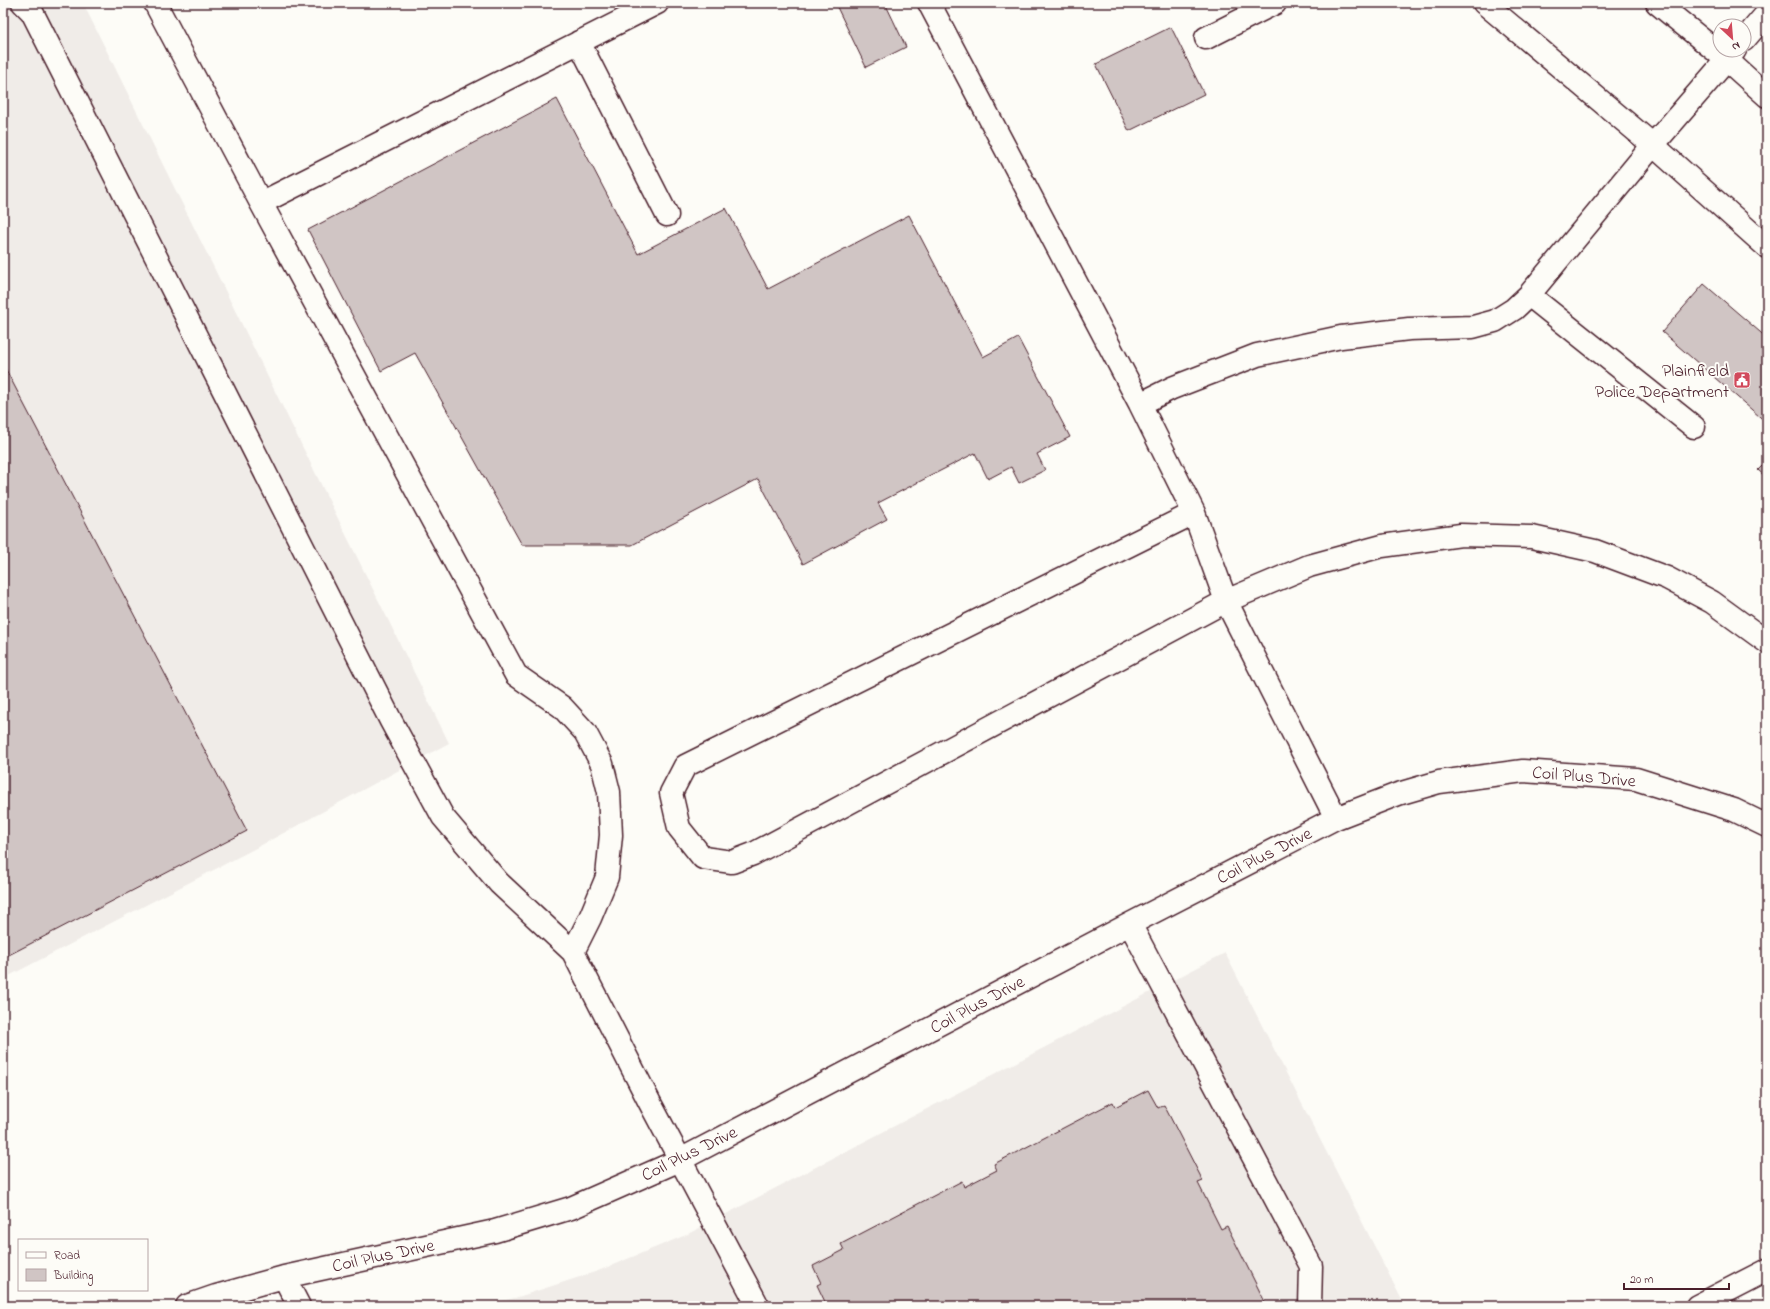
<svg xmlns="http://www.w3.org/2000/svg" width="1770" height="1309" font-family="'Indie Flower',sans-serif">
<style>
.built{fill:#f0ece8}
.building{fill:#d0c5c4;stroke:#4a1f2b}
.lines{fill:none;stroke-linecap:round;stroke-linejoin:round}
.minor-casing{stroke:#4a1f2b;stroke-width:25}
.major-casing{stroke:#4a1f2b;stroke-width:25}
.minor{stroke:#fdfcf7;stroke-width:22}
.major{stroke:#fdfcf7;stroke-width:22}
.labels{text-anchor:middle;stroke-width:4;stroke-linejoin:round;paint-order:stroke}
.poi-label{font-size:18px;fill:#4a1f2b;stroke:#fdfcf7;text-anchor:end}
.street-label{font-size:18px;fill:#4a1f2b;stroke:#fdfcf7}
</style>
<rect width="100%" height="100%" fill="#fdfcf7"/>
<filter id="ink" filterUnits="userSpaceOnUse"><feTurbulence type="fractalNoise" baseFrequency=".025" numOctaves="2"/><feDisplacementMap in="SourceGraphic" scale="8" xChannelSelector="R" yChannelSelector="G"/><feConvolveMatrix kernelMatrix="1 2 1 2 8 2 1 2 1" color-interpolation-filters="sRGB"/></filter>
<g filter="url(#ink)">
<path class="built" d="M3,3H83L449,743L256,848L3,979Z
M1225,953L1405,1306H474L515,1298L598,1271L686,1235Z"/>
<path class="building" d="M835,3H885L906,47L866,67Z
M1171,27L1204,94L1129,131L1096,64Z
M557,99L638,254L726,208L768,289L909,215L983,357L1018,338L1070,437L1037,454L1045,470L1019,483L1011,467L988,479L975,453L878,503L887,519L803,564L758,479L632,545H522L415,353L381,371L308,230Z
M1704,284L1767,338V423L1662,332Z
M3,364L247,831L3,958Z
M1767,461V478L1758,470Z
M1148,1090L1158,1108L1164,1105L1203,1181L1198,1183L1221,1229L1227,1226L1265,1302L1260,1305L1261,1306H827L817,1285L821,1283L813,1266L844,1250L841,1244L962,1181L964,1187L997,1170L994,1164L1113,1102L1115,1107Z"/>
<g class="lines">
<g class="minor-casing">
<path id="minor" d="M23,3L32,12L391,721L443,817L499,883L573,952
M155,3L261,203L516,675L562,707L585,732L602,764L609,792L611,835L607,877L590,918L573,952L650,1103L758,1306
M929,3L1140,404
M1484,3L1653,145L1767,247
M1657,3L1727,60L1767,96
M1206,38L1275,3
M1744,40L1767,13
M579,42L667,215
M261,203L657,3
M1529,295L1694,427
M1194,513L685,766L671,793L679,828L703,858L732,862L753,854L1226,601L1309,566L1382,546L1461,535L1532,537L1595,551L1667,578L1712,602L1767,642
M1336,818L1226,601L1194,513L1140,404L1172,388L1257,355L1341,337L1409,329L1473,327L1495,321L1514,309L1529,295L1653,145L1735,50
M1130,924L1311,1266L1310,1306
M284,1277L299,1306
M187,1306L216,1296L284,1277L495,1231L571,1208L680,1160L1130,924L1336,818L1398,794L1439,782L1523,771L1636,779L1734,810L1767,826"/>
</g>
<g class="major-casing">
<path id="major" d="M1697,1306L1767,1270"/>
</g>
<use href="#minor" class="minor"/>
<use href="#major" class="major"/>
</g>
</g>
<defs>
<g id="civic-square" transform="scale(0.9)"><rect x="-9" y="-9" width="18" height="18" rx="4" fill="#d1495b" stroke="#fdfcf7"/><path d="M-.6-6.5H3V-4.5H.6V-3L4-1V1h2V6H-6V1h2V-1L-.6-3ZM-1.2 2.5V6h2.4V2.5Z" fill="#fff"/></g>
</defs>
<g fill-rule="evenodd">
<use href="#civic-square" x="1742" y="380"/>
</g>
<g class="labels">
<g class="poi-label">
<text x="1729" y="376">Plainfield<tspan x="1729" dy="21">Police Department</tspan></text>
</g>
<g class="street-label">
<text transform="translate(1584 776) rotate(5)" y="6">Coil Plus Drive</text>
<text transform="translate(1264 855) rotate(-27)" y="6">Coil Plus Drive</text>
<text transform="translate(977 1004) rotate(-28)" y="6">Coil Plus Drive</text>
<text transform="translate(689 1153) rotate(-26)" y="6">Coil Plus Drive</text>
<text transform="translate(383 1255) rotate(-12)" y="6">Coil Plus Drive</text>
</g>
</g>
<rect width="1770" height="1309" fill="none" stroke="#fdfcf7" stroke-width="16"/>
<rect x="8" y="8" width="1754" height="1293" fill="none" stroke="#4a1f2b" stroke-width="1.5" filter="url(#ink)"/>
<rect x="18" y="1239" width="130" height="52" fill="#fdfcf7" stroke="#b5a4a5"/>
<rect x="26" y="1252" width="20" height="6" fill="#fdfcf7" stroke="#b5a4a5"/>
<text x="54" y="1259" font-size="12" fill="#4a1f2b">Road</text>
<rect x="26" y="1269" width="20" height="12" fill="#d0c5c4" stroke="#b5a4a5"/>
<text x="54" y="1279" font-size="12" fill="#4a1f2b">Building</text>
<g transform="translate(1732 38) rotate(154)"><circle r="19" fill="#fdfcf7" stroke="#b5a4a5"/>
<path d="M0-3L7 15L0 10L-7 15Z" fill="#d1495b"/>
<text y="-6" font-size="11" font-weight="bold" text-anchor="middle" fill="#4a1f2b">N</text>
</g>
<path d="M1624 1283v6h105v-6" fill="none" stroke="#4a1f2b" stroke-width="2"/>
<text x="1630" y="1283" font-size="12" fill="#4a1f2b" stroke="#fdfcf7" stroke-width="3" paint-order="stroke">20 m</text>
</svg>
